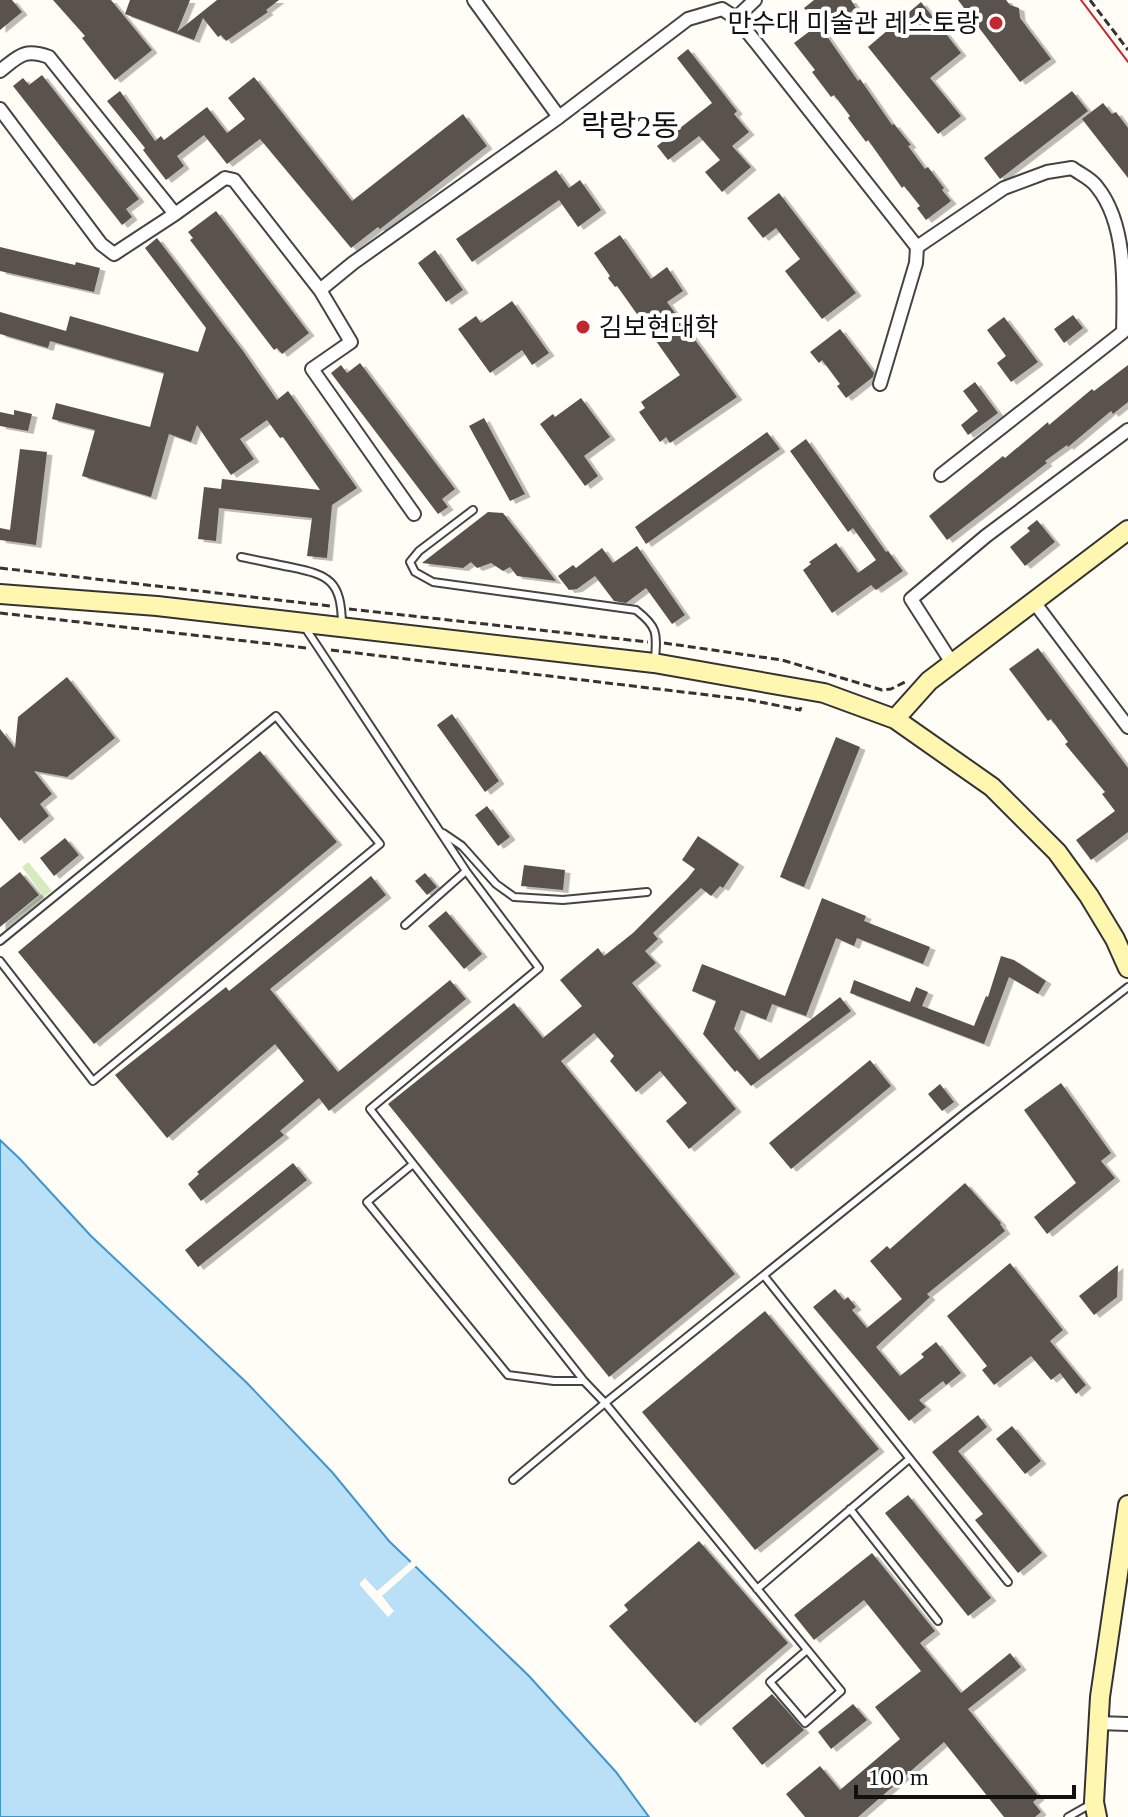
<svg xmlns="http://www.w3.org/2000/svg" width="1128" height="1817" font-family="'Times New Roman','Noto Sans KR',serif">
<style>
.green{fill:#d5ebbd}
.water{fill:#b9e0f7;stroke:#3f96cf;stroke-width:2}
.pier{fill:#fffdf5}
.building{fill:#5a524d;filter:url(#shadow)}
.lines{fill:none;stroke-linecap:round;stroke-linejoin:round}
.lane-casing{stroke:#444;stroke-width:10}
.street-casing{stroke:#444;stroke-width:16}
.secondary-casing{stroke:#333;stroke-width:22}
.path{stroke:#333;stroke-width:3;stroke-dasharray:8 4;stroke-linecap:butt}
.lane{stroke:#fff;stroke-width:6}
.street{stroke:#fff;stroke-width:12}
.secondary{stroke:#fff6b0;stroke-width:18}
.tram{stroke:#c4262e;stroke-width:2}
.poi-dot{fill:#c4262e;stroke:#fff;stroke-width:3}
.labels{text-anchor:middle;stroke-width:8;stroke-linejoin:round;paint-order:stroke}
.poi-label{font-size:26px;fill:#111;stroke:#fff;text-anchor:end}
.quarter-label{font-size:30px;fill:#111;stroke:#fff}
</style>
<defs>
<filter id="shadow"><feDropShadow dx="5.5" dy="3" stdDeviation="0" flood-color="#0004"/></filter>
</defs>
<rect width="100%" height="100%" fill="#fffdf5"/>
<path class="green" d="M28,862L52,891L0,930L42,894L22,867Z"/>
<path class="water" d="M0,1140L20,1159L91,1236L247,1383L332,1472L389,1541L529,1676L616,1772L649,1817H0Z"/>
<path class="pier" d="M413,1560L418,1564L382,1596L394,1611L388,1617L359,1584L365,1578L377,1591Z"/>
<path class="building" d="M0,0H12L22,12L0,30Z
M53,0H111L152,50L115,80L82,38L85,36Z
M130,0H190L177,32L217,0H279L266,10L268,12L226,41L221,35L218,37L203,18L194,40L125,14Z
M814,0H851L856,8L824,32L858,81L860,79L892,125L894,124L911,145L908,146L925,169L928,167L944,188L942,190L951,201L926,220L917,208L920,206L904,186L902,188L868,140L866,142L848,118L850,116L834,95L831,97L812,72L815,70L794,43L818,25L804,8Z
M958,0H1006L1010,5L1019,8L1020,18L1051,59L1020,82Z
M921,2L961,53L930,78L961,116L938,134L868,47Z
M688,49L737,111L734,114L749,132L732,146L751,167L722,192L705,172L720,160L699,136L668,160L657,146L712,103L677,58Z
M42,75L139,199L126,209L132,217L122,225L13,86L23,78L29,85Z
M254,77L352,201L463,114L487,146L380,229L378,227L351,248L260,139L227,164L204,135L177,156L184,166L166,180L143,150L145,148L107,101L120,91L155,141L161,136L164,140L207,107L227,133L245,119L228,98Z
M1072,91L1088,111L1000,179L984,158Z
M1103,103L1112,114L1116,112L1128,128V178L1082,119Z
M556,170L569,188L580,180L601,210L578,227L559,200L472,262L456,239Z
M779,193L856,293L822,319L785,271L800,259L776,228L763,238L747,218Z
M216,211L309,333L282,354L277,348L274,350L190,240L193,238L188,232Z
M620,235L651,279L667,267L683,291L667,302L737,397L670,443L666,437L660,442L639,412L645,408L641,402L680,375L656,341L654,342L647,333L649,331L617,286L615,287L608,278L610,276L594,253Z
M157,238L243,351L277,400L288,391L357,488L332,505L327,558L307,556L312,518L219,508L216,541L198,539L204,487L221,489L222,479L320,490L283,437L280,438L267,420L240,439L254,459L231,475L197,425L191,442L169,434L151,497L82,476L95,430L52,419L56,403L150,427L164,373L50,341L48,348L0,334V312L66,331L70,316L198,352L206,328L145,248Z
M0,247L75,265L76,262L100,268L94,292L0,271Z
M435,250L463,290L446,302L418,263Z
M512,301L549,353L532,365L522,350L490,373L458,329L476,316L481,323Z
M1073,315L1083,328L1064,343L1054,329Z
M1004,317L1038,362L1011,382L997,363L1006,356L987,330Z
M840,329L874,373L873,377L846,398L837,386L840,384L822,360L819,363L810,352Z
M360,363L455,489L442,499L448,507L438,514L331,373L341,365L347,373Z
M1128,365V402L1113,414L1111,411L1068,447L1067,445L1045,461L1047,463L947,540L929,516L1003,456L1005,458L1048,422L1049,425L1092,389L1094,391Z
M975,382L998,413L968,435L961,425L978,411L963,391Z
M581,398L610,437L584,456L598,476L585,486L540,424L553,414L555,417Z
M14,410L32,414L28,431L0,426V412L14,415Z
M484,418L525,494L510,501L469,426Z
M767,432L780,449L646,544L635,527Z
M806,439L886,552L888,551L903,571L876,590L871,585L832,613L803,570L811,564L809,562L836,543L858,573L876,560L853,528L848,532L790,451Z
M20,449L47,452L36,545L0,540V528L10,530Z
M488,512L503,513L556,581L517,576L510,567L503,571L491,563L477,568L471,562L463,568L422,563Z
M1037,520L1055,542L1025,566L1010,547L1030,531L1027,528Z
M637,546L685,615L672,624L646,588L626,603L614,601L595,576L577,589L569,590L558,576L573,565L576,568L602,548L613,563Z
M1038,648L1128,768V832L1091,860L1076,840L1115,811L1102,794L1105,792L1065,744L1068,742L1051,719L1048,721L1009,669Z
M67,677L115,738L67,777L34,771L52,794L40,804L49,816L19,841L0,817V729L15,748L18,717Z
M452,714L499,781L485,792L437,725Z
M836,737L860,747L804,887L780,877Z
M260,751L337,842L94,1044L18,952Z
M487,806L510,837L498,846L475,815Z
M698,836L739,864L723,888L720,886L711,896L701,888L653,933L658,939L645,951L656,963L632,983L736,1109L689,1149L666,1121L687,1103L660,1071L636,1092L610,1061L614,1056L594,1033L561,1061L735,1274L609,1377L388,1104L514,1003L543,1038L582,1006L560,980L598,948L604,956L633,933L687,879L695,869L682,860Z
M65,838L79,855L54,876L40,858Z
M524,865L565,870L563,890L521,886Z
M20,872L39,895L0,927V888Z
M425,873L437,887L427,895L415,881Z
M371,876L386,895L270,989L338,1072L450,980L466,999L329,1111L319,1098L280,1131L284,1135L201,1201L188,1184L199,1174L197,1172L304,1081L275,1044L167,1138L115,1075L226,987L229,991Z
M822,898L866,916L864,921L930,947L923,964L857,938L854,946L836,938L806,1016L772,1004L766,1020L741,1010L734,1029L759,1060L840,997L851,1011L751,1086L737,1070L735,1072L703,1034L716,1001L692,991L702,964L785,996Z
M446,911L482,954L464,969L428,926Z
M1001,956L1014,960L1046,981L1038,994L1009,977L984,1044L850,993L854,980L910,1002L916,987L928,992L922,1006L974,1026L986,996L988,997Z
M870,1060L891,1086L791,1169L769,1143Z
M1061,1083L1111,1153L1101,1161L1115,1178L1047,1234L1034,1217L1076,1183L1024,1110Z
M940,1084L954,1102L942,1111L928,1094Z
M293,1163L307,1180L198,1267L185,1250Z
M965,1183L1001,1223L1000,1224L1005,1231L927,1294L930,1297L876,1347L900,1376L924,1357L921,1354L936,1342L961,1373L946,1385L943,1381L919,1400L926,1407L909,1421L813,1307L835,1289L844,1300L848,1297L856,1307L852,1310L867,1328L902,1299L870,1261L887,1246L890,1249Z
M1010,1263L1063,1330L1050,1341L1086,1385L1076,1394L1060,1373L1051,1380L1031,1356L994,1385L982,1370L987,1366L947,1316Z
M1118,1265L1117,1297L1094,1315L1079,1296Z
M765,1311L879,1449L755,1550L642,1412Z
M978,1415L987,1427L958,1451L1042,1553L1018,1573L975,1520L983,1514L932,1452Z
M1012,1426L1041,1461L1025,1474L996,1439Z
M908,1495L991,1598L968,1616L885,1513Z
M699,1541L788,1643L695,1723L609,1626L628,1610L624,1605Z
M872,1553L935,1631L920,1643L961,1693L1010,1653L1021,1667L968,1709L1039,1797L1033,1802L1041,1812L1035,1817H1004L944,1742L858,1817H805L786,1794L820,1766L840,1790L900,1739L875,1707L921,1671L864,1600L814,1640L794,1615Z
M772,1694L804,1730L762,1765L732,1728Z
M853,1704L867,1720L831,1749L818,1732Z"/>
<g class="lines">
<g class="lane-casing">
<path id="lane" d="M473,510L419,551L410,562L415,572L433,582L636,610C658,627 657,633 655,660
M241,557C257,560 274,564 290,567C330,575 341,581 342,624
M304,626L466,871L405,925
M443,833L462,846L496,884L514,897L563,900L647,892
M466,871L539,968L370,1109L584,1381L605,1403C683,1499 762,1595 841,1691L805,1723L770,1682L807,1650
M0,941L276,716L380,844L93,1081L0,961
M413,1164L367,1202L508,1375L554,1381H584
M765,1277L1008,1582
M513,1480L605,1403L965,1113L1128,987
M850,1509L938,1621
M757,1589L908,1460
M1068,1817L1091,1804"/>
</g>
<g class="street-casing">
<path id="street" d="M474,0L559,117
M736,18L755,0
M0,71C19,56 24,48 49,57L175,214L225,178L234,180L320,290
M0,109L101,244L114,254L175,214
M880,384L916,263L917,247
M414,514L312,369L351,342L320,290L353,263L559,117L688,19L722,9L736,18L758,45L917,247L1004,188L1047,172L1072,168C1080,174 1092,179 1097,187C1127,224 1124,287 1123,332L941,475
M1034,602L1128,727
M952,663L911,599L986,536L1128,430
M1098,1723L1128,1724"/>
</g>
<g class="secondary-casing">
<path id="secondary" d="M0,594L157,606L654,663L824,693L895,719L992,787L1057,852L1089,896L1115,939L1128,968
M895,719L929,681L1128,530
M1097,1817L1094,1802L1100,1697L1128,1505"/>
</g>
<path class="path" d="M1090,0L1128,50
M0,568L330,606
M349,609L648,642
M0,613L307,648
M664,643L782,660L882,690L891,689L905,682
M331,650L750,700L800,710L801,707"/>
<use href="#lane" class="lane"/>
<use href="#street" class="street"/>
<use href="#secondary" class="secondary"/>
<path class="tram" d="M1081,0L1128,62"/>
</g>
<g class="poi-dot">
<circle cx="996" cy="23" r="8"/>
<circle cx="583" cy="327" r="8"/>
</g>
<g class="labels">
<g class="poi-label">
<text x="980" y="32">만수대 미술관 레스토랑</text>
<text x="599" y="336" text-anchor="start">김보현대학</text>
</g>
<g class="quarter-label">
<text x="630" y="136">락랑2동</text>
</g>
</g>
<path d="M856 1785v12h218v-12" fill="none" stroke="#111111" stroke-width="4"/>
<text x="868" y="1785" font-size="24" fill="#111111" stroke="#ffffff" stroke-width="6" paint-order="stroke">100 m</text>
</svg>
